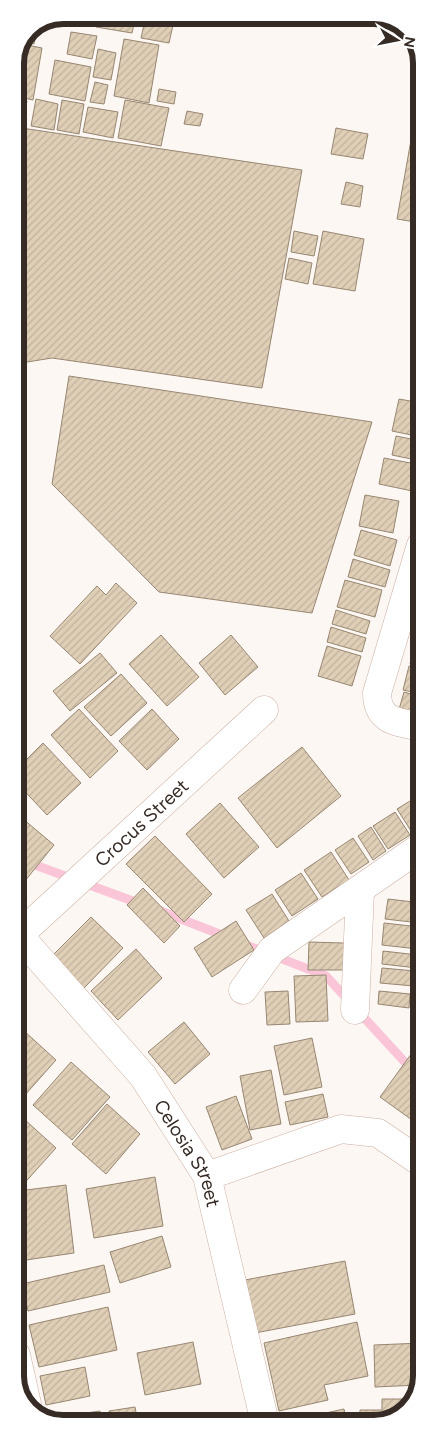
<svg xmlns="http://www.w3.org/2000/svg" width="437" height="1439" font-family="Figtree,sans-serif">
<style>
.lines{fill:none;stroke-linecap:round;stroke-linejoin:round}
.stream{stroke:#fac6d7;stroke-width:9}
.building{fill:url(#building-hatch);stroke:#978771}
.minor-casing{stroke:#ccb0a2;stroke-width:29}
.minor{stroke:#fff;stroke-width:28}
.labels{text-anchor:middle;stroke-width:4;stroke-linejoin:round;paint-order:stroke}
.street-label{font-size:19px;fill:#362b25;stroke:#fff}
.rim{fill:none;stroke:#362b25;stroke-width:6}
</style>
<defs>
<pattern id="building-hatch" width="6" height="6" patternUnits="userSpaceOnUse" patternTransform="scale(1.25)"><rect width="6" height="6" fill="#e0cfb7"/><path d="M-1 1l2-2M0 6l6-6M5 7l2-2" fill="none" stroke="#c1b29d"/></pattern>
</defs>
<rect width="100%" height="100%" fill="#fdf7f4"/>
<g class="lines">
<path class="stream" d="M16,858L141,904
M158,910L227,937
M241,943L326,976L349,1001
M357,1010L413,1071"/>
</g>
<path class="building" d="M63,15H93L91,26L49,21Z
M98,15H136L132,33L96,27Z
M145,20L173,25L169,43L141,38Z
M38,25L34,44L23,42L29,29Z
M71,32L97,36L92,59L67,54Z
M124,39L159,45L149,103L114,96Z
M22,44L42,48L33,100L15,96V60Z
M98,49L116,53L111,80L93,77Z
M55,60L91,67L85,101L49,94Z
M95,82L108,85L104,104L90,102Z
M159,89L176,92L174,104L157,101Z
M15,99L27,101L22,127L15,126Z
M36,99L58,104L54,130L31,126Z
M62,100L84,104L79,134L57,130Z
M125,100L169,108L161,146L118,138Z
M88,107L118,112L113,138L83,132Z
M187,111L203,114L200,126L184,124Z
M15,127L302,170L262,388L52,358L15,364Z
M336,128L368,134L363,159L331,154Z
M411,140L421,142V223L397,219Z
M346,182L363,186L360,207L341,204Z
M294,231L318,236L314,256L291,252Z
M323,231L364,239L355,291L313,284Z
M289,258L312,263L308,284L285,279Z
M69,376L372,422L312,613L159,592L52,484Z
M399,399L421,403V437L392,431Z
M396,436L421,441V461L392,455Z
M384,458L421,465L417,492L379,484Z
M365,495L399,501L393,533L359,526Z
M361,530L397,540L390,566L354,555Z
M353,559L390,570L385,587L348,577Z
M345,580L382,590L375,617L337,607Z
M116,583L137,603L80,664L50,636L97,586L106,595Z
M336,610L370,621L366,634L332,624Z
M421,618V640L416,639Z
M331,627L366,638L362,652L327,642Z
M161,635L199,677L167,706L129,664Z
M231,635L258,667L225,695L199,663Z
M416,641L421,642V667L410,664Z
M327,646L361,656L352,686L318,676Z
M100,653L117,673L70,711L53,691Z
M409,666L421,669V694L403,690Z
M121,674L147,703L111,736L84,707Z
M404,692L421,697L422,719L398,713Z
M79,709L118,751L90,778L51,735Z
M152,709L179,739L147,770L119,741Z
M43,743L81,783L47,815L16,782V770Z
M302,747L341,796L277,848L238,798Z
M422,789V801L416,793Z
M415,798L422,808V829L413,834L397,809Z
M220,803L259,847L224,878L186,834Z
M395,812L410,835L388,849L373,826Z
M16,813L54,845L16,892Z
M371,827L386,851L373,860L358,836Z
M155,836L212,894L184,922L126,864Z
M353,838L369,862L351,874L335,850Z
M331,852L349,880L322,897L304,870Z
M301,873L318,899L292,916L275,890Z
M143,888L180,926L164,943L127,905Z
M272,894L289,921L264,938L246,910Z
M388,899L422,903L420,923L385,919Z
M91,917L123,948L83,989L51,957Z
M236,921L254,950L212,977L194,948Z
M384,923L420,927L418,949L382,945Z
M309,942L344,943L343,970H308Z
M136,949L162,978L118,1020L91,991Z
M383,951L418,955L417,968L382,964Z
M382,968L416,971L414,986L380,983Z
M326,975L328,1021L296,1022L294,976Z
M288,991L290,1024L267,1025L265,992Z
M379,991L410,994L409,1008L378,1004Z
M16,1020L21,1025L16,1032Z
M184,1022L210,1054L175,1084L148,1052Z
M23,1030L56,1060L17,1104L16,1038Z
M312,1038L322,1087L284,1095L274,1046Z
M417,1046L422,1049V1121L419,1125L380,1097Z
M71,1062L110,1097L72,1140L33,1105Z
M271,1070L281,1124L250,1130L240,1076Z
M323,1094L328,1117L290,1125L285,1102Z
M236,1096L252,1139L222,1150L206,1107Z
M107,1104L140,1134L106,1174L72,1144Z
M16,1111L21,1116L16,1121Z
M24,1119L56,1148L20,1188L16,1184V1128Z
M155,1177L163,1226L94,1238L86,1189Z
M66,1185L74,1253L26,1260L18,1191Z
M162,1236L171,1267L120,1283L110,1252Z
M345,1261L355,1314L255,1333L245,1280Z
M104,1265L110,1292L28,1311L22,1284Z
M108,1307L117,1350L39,1367L29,1325Z
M357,1322L368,1376L324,1385L328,1400L279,1411L264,1343Z
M193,1342L201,1384L145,1395L137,1353Z
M422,1343V1377L419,1385L375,1387L374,1345Z
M85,1367L90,1396L46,1405L40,1376Z
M382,1399H414L412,1406L384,1423H360V1410H382Z
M135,1407L138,1423L110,1424L109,1411Z
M344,1409L347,1423H289V1421Z
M100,1411L102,1424H57L52,1421L51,1418Z"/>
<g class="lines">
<g class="minor-casing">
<g id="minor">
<path d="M421,545L377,693C377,722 398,722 422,727"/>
<path id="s1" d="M16,932L143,1076L207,1176L265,1423"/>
<path id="s2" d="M19,935L264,710"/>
<path d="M243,990L272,950L422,846"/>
<path d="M355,1010L360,891"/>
<path d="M207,1176L341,1129L378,1133L422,1163"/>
<path d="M16,1355L27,1404"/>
</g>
</g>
<use href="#minor" class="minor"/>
</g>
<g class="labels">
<g class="street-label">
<text dy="7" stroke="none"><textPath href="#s2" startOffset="166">Crocus Street</textPath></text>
<text dy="7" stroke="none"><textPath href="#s1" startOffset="282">Celosia Street</textPath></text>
</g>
</g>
<path d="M0 0H437V1439H0ZM63 24H374A39 39 0 0 1 413 63V1376A39 39 0 0 1 374 1415H63A39 39 0 0 1 24 1376V63A39 39 0 0 1 63 24Z" fill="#fff" fill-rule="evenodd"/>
<path class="rim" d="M63 24H374A39 39 0 0 1 413 63V1376A39 39 0 0 1 374 1415H63A39 39 0 0 1 24 1376V63A39 39 0 0 1 63 24Z"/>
<g transform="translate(397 40) rotate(100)" stroke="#ffffff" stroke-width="4" paint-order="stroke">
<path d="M0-4L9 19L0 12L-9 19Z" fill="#362b25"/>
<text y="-8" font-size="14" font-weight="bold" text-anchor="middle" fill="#362b25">N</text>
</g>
</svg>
